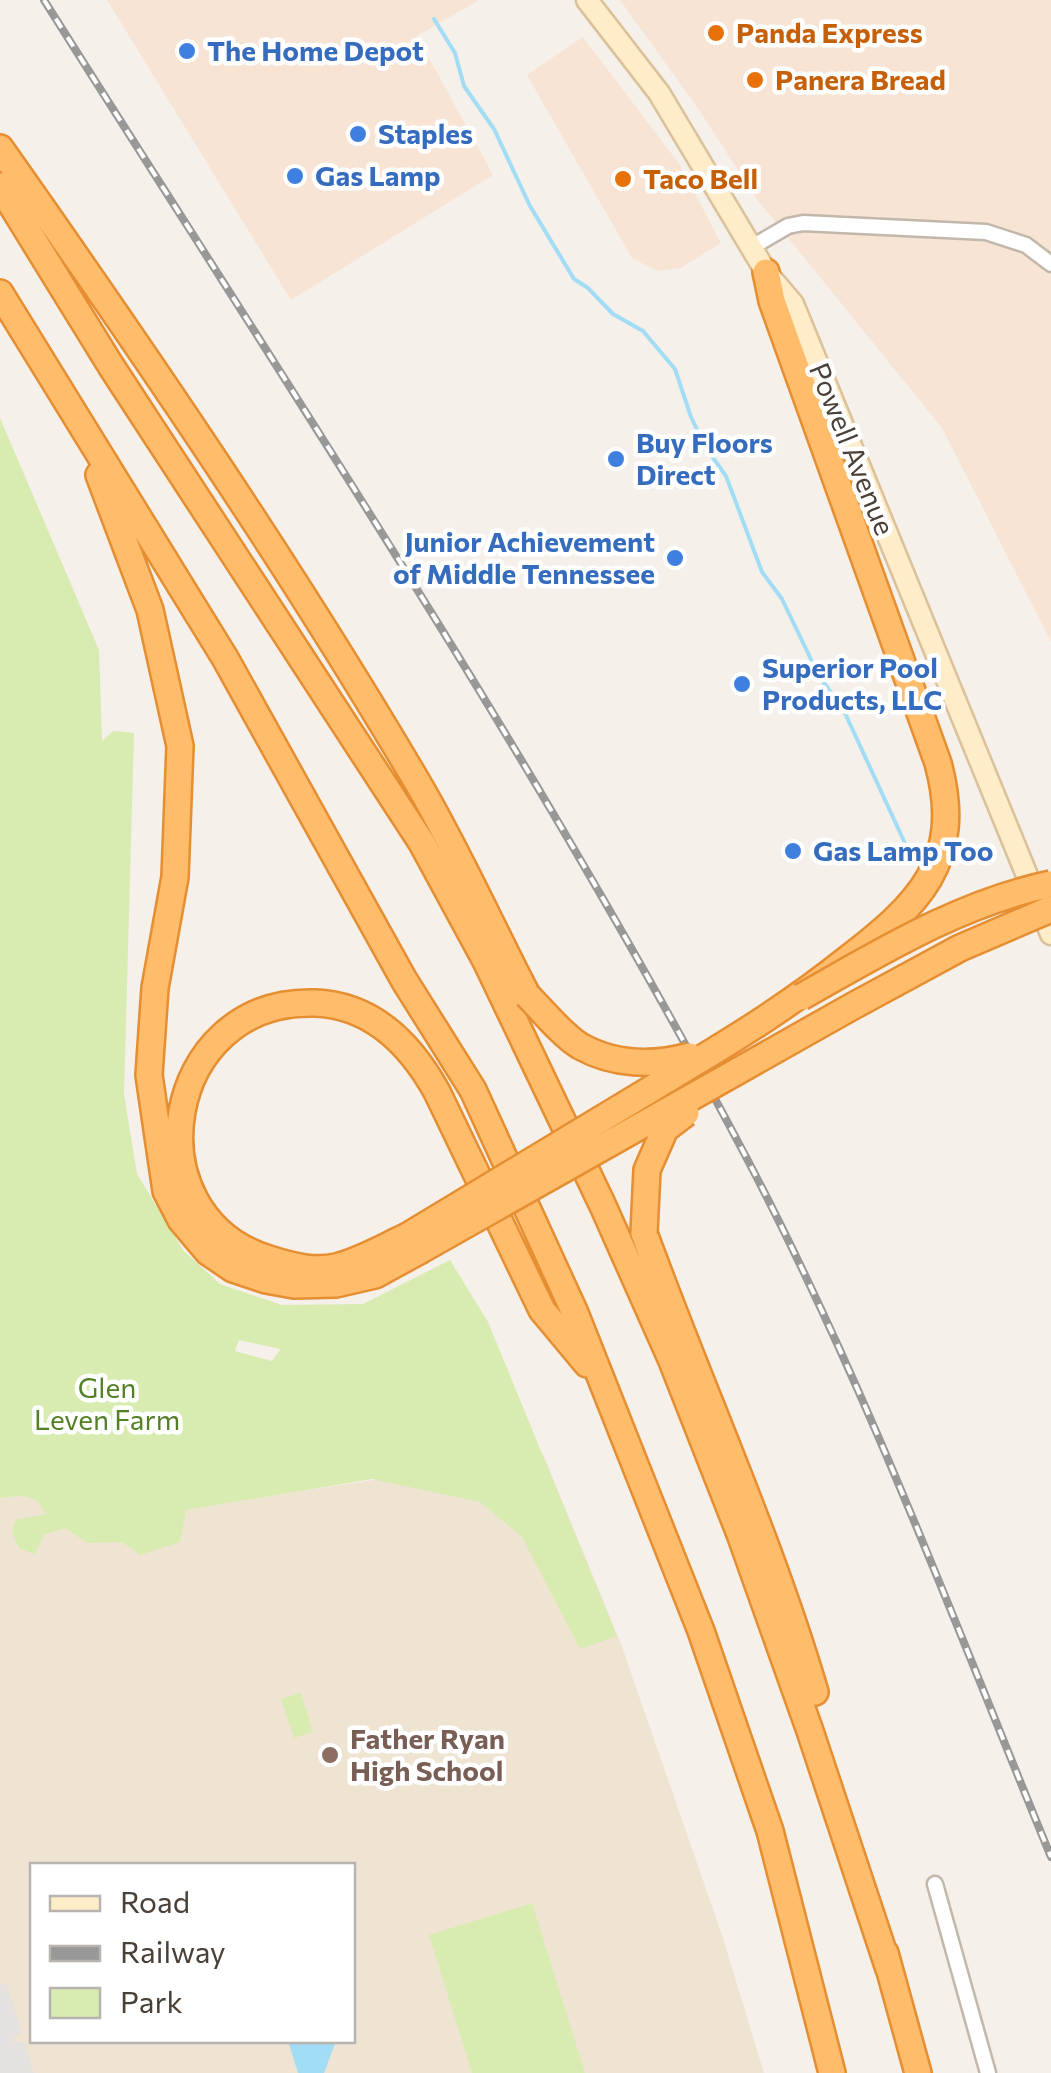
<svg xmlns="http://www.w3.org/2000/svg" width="1051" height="2073" font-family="Commissioner,sans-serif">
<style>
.commercial{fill:#f8e4d4}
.education{fill:#efe4d2;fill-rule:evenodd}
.green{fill:#d8ebb0;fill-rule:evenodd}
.parking{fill:#e4e1de}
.water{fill:#a3ddf5}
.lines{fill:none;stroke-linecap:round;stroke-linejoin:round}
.stream{stroke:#a3ddf5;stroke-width:4}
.street-casing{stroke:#c2b7ab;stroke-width:19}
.secondary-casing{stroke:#dbc199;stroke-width:25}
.highway-casing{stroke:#e68e32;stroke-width:30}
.street{stroke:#fff;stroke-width:14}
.secondary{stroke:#ffecc9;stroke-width:20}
.highway{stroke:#ffbc6a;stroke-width:25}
.rail-casing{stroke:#989898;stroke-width:8}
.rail{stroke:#fff;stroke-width:4;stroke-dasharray:11;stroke-linecap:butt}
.highway-bridge-casing{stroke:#e68e32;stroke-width:30;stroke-linecap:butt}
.highway-bridge{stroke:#ffbc6a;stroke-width:25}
.food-dot{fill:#e8710a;stroke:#fff;stroke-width:4}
.shop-dot{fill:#3f7fe0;stroke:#fff;stroke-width:4}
.education-dot{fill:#8d6e63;stroke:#fff;stroke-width:4}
.labels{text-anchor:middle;stroke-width:9;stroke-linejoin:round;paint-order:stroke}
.food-label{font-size:28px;font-weight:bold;fill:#c56008;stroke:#fff;text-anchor:start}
.shop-label{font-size:28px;font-weight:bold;fill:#366cbe;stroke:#fff;text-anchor:start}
.street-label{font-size:28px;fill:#4a4037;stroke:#fff}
.park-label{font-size:28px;fill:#538026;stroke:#fff}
.education-label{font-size:28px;font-weight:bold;fill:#785e54;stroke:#fff;text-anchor:start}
</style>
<rect width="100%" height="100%" fill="#f5f0e9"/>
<path class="commercial" d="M107,0H479L417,36L493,175L291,300Z
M620,0H1051V642L942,428L756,198L699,110Z
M583,37L680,165L721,243L681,268L657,271L632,258L527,75Z"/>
<path class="education" d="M543,1454L621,1644L723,1938L764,2073H0V1498L46,1492L99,1522ZM32,1866H352V2040H32Z"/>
<path class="green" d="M0,418L99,650L102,741L113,731L134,733L124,1094L137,1174L183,1250L220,1284L282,1305L363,1304L450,1260L488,1322L617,1636L580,1649L522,1537L480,1502L372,1479L186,1510L180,1542L140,1555L122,1542L87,1543L65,1528L45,1534L34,1554L19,1548L12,1532L15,1520L46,1514C35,1492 22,1495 0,1498ZM239,1340L280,1349V1350L272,1361L235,1351Z
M301,1693L313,1732L294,1738L281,1699Z
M532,1903L585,2073H472L429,1935Z"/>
<path class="parking" d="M6,1983L22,2033L15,2036L13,2042H25L34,2073H0V1984Z"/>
<path class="water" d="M288,2041H336L324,2073H298Z"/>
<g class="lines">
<path class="stream" d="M434,19L455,53L464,86L494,129L530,206L574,279L588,288L613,314L643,331L675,369L691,417L706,448L726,476L762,572L782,599L819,676L844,711L909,852"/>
<g class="street-casing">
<path id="street" d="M752,247L788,226L803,223L986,232L1026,245L1051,264
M935,1884L988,2073"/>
</g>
<g class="secondary-casing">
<path id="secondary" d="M587,0L659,93L766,272L793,304L1051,934"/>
</g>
<g class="highway-casing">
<path id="highway" d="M0,148C145,354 288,563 416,780C457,849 490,924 527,995
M0,186L111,366L422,843L486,961L603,1206L672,1361L740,1534L810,1731L889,1969
M0,293L225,658L404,980L473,1090L575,1313L701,1631L770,1831L832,2073
M99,475L150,610L180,746L175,877L155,988L149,1075L166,1191L181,1220L208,1252L233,1269L266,1280L294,1285L336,1284L375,1275L419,1251
M719,1048C763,1021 805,993 845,961C918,905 965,862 938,763L772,301L766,272
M644,1233C700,1387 769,1536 815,1692
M406,1237C384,1247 360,1261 336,1267C314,1272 291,1266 269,1259C128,1216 162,998 315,1003C373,1005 411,1045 437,1092L542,1310L587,1364
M885,1953L918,2073"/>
</g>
<use href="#street" class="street"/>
<use href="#secondary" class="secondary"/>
<use href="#highway" class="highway"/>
<g class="rail-casing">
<path id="rail" d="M44,0C284,381 535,757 745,1155C864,1381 954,1621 1051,1857"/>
</g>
<use href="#rail" class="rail"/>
<g class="highway-bridge-casing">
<path id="highway-bridge" d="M527,995C543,1011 561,1034 580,1046C614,1065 653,1066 690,1056
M801,997C881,952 960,903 1051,884
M644,1233L647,1170L665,1129L686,1113
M406,1237L719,1048
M419,1251L853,1006L960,948L1051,909"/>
</g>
<use href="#highway-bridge" class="highway-bridge"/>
</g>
<g class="food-dot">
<circle cx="716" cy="33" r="10"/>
<circle cx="755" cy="80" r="10"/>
<circle cx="623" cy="179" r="10"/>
</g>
<g class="shop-dot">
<circle cx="187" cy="51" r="10"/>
<circle cx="358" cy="134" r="10"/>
<circle cx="295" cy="176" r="10"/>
<circle cx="616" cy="459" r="10"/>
<circle cx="675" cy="558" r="10"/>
<circle cx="742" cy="684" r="10"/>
<circle cx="793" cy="851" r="10"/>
</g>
<circle class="education-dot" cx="330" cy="1755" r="10"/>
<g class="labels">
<g class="food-label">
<text x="736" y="43">Panda Express</text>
<text x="775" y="90">Panera Bread</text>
<text x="643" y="189">Taco Bell</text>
</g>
<g class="shop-label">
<text x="207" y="61">The Home Depot</text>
<text x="378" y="144">Staples</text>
<text x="315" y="186">Gas Lamp</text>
<text x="636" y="453">Buy Floors<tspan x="636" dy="32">Direct</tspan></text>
<text x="655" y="552" text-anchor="end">Junior Achievement<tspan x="655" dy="32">of Middle Tennessee</tspan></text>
<text x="762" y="678">Superior Pool<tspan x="762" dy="32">Products, LLC</tspan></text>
<text x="813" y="861">Gas Lamp Too</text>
</g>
<g class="street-label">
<text transform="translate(852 449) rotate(68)" y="10">Powell Avenue</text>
</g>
<g class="park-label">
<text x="107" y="1398">Glen<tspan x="107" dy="32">Leven Farm</tspan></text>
</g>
<g class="education-label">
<text x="350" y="1749">Father Ryan<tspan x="350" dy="32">High School</tspan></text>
</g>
</g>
<rect x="30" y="1863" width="325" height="180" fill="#ffffff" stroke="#b7b3af" stroke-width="2.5"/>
<rect x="50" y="1896" width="50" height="15" fill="#ffecc9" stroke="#b7b3af" stroke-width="2.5"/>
<text x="120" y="1913" font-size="30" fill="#4a4037">Road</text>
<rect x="50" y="1946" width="50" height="15" fill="#989898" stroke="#b7b3af" stroke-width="2.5"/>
<text x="120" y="1963" font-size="30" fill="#4a4037">Railway</text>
<rect x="50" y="1988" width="50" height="30" fill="#d8ebb0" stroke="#b7b3af" stroke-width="2.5"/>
<text x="120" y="2013" font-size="30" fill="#4a4037">Park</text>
</svg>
